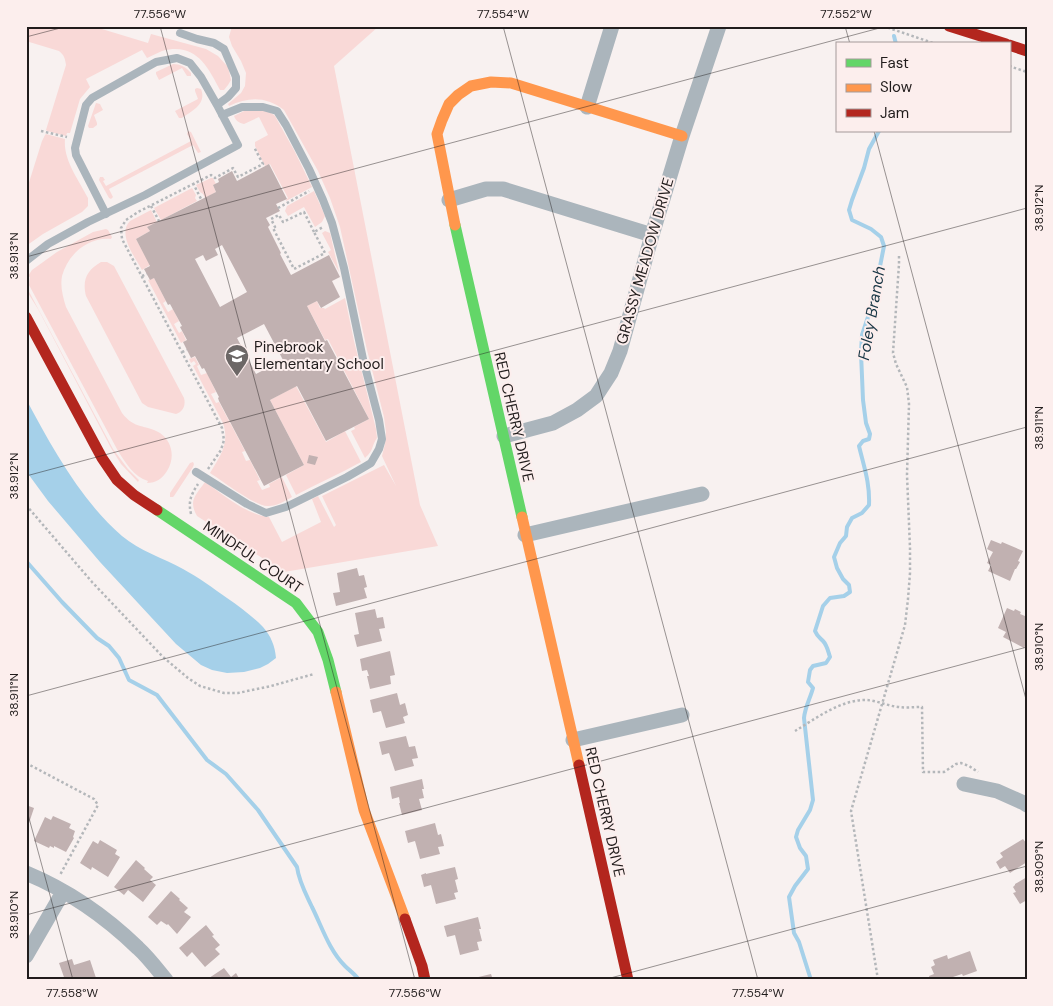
<svg xmlns="http://www.w3.org/2000/svg" width="1053" height="1006" font-family="'DM Sans',sans-serif">
<style>
.green{fill:#f9d9d7}
.water{fill:#a5d0e9}
.lines{fill:none;stroke-linecap:round;stroke-linejoin:round}
.stream{stroke:#a5d0e9;stroke-width:4}
.building{fill:#c1b1b1;fill-rule:evenodd}
.path{stroke:#b4b7ba;stroke-width:2.5;stroke-dasharray:2.5 2.5;stroke-linecap:butt}
.lane{stroke:#abb5bc;stroke-width:8}
.street{stroke:#abb5bc;stroke-width:15}
.fast{stroke:#63d668;stroke-width:11}
.slow{stroke:#ff974d;stroke-width:11}
.jam{stroke:#b3261e;stroke-width:11}
.ticks{fill:none;stroke:#211c1c;stroke-width:1;stroke-opacity:0.45}
.labels{text-anchor:middle;stroke-width:4;stroke-linejoin:round;paint-order:stroke}
.street-label{font-size:15px;fill:#211c1c;stroke:#fceeed}
.poi-label{font-size:15px;fill:#211c1c;stroke:#fceeed;text-anchor:start}
.water-label{font-size:16px;font-style:italic;fill:#173544;stroke:#fceeed}
.neatline{fill:none;stroke:#211c1c;stroke-width:2}
.ticks-label{font-size:12px;text-anchor:middle;fill:#211c1c}
</style>
<rect width="100%" height="100%" fill="#f8f1f0"/>
<path class="green" d="M26,26H92L148,43L151,34L206,49L218,56L228,67L231,80L228,85L224,90H220C207,65 195,42 162,51C157,53 152,56 147,58L142,50L86,79L90,87L80,99L70,133H67L66,136L47,131L46,130L66,65C65,58 64,55 59,51L26,41Z
M232,26H379L334,66L420,505L438,546L284,572L197,516C188,500 196,495 205,482C223,494 246,515 269,517L282,542L321,522L312,499L318,496L334,527L336,525L322,496L384,465L396,486L382,456L385,444L386,432L384,417L367,350L340,227L330,198L318,171L284,110C265,96 249,97 229,106L228,104L241,93L245,86L246,73L241,61L232,46L229,37Z
M173,64C180,64 186,67 191,73V76H187L182,68L159,80L156,74V72Z
M197,88L201,89C207,104 192,111 182,118H179L175,111L198,99L195,91V89Z
M96,103L100,104L103,110L94,115L97,123V125L93,128H89L88,126Z
M246,110C256,110 268,109 275,116L295,152L312,187L286,201V200L288,198L270,164L265,166L255,146V142L268,135L259,117L244,124C239,123 236,121 234,116Z
M188,131L191,132L201,152L198,153L193,145L109,189L113,197L111,199L109,198L99,180L100,177H103L105,180L103,181L106,186L191,141L187,134Z
M46,134L65,139C63,160 79,180 88,198V206L82,212L43,234L26,246V192L42,141L45,135Z
M211,178H213L216,184L213,185L216,192L205,198L203,194L200,192L196,185Z
M192,188L196,195L195,198L197,201L161,220L154,208Z
M314,191L325,216L322,222L315,227L304,207L288,216L285,211L287,206Z
M151,210L157,222L147,227L150,231L136,239L150,265L142,270C135,257 117,234 130,221Z
M106,229L108,230L112,237L111,239C88,237 68,254 62,276C60,287 63,297 66,307L122,413C135,430 145,424 160,433C173,442 175,459 167,471C162,479 156,483 147,483L148,481C134,477 125,462 118,451L29,285L30,277L28,276L32,270L57,252L93,232Z
M325,231L330,233L339,272L328,252L331,250L322,233Z
M101,262H107L114,266L184,398C186,405 183,412 176,414L148,407L142,403L86,296C82,280 87,270 101,262Z
M154,278L166,301L163,303L168,312L173,309L179,321L174,324L179,333L182,331L186,340L181,343L148,280Z
M26,286L113,449L128,469L139,480L138,482L121,464L111,448L38,309L26,290Z
M345,298L354,341L376,429L377,438C371,447 374,450 365,458L351,431L355,429L354,427L369,419L328,339L325,340L307,306L317,301L320,308H324L325,309Z
M195,357L199,365L197,366L201,375L207,373L216,392L211,394L216,403L219,402L245,451L242,452L246,461L250,460L260,480L257,481L262,490L270,487L269,484L282,477L292,497C285,501 275,507 267,506C255,506 221,480 210,473C220,456 230,444 223,423L193,366L196,364L194,361L191,363L189,359Z
M296,386L325,440L326,442L345,431L361,462C340,474 318,483 296,495L286,475L304,465L270,400Z
M193,462L194,464L193,467L174,496L173,497H170V493L190,463Z"/>
<path class="water" d="M26,399C51,446 82,502 122,536C140,551 163,558 183,569C198,577 213,588 227,598C240,607 252,616 263,627C271,636 275,646 276,658L268,664L260,668L244,672L227,673L212,670L201,665L176,644L100,562L48,501L26,471Z"/>
<g class="lines">
<path class="stream" d="M894,36L896,44
M26,561L62,602L97,638L109,646L119,658L129,680L157,695L207,760L226,774L258,810L297,867C299,882 306,894 312,907C322,927 329,950 345,966C350,971 355,974 359,980
M811,980L799,942L794,933L789,897L795,886L808,869L806,856L800,848L796,837L798,830L810,810L813,800L804,718C805,707 810,699 813,688L808,682L810,670L813,666L826,663L830,657C828,651 827,645 823,641C819,637 817,636 815,631L823,606L830,598L844,596L850,592L849,585L843,579L837,568L834,557L840,543L846,536L847,527L852,518L862,513L869,505C870,483 864,467 859,446L863,441L869,439L870,434L866,423L863,400L861,353L862,335L873,302L884,246L881,237L871,229L852,220L849,210L852,200L864,168L869,149L879,131"/>
</g>
<path class="building" d="M269,164L287,199L276,204L280,211L266,218L270,225L268,227L281,253L280,254L291,275L329,255L340,277L332,281L340,297L321,308L317,301L307,306L325,341L327,340L369,419L326,441L297,386L270,400L304,465L264,486L219,401L218,398L219,397L204,368L202,369L195,356L191,358L183,342L187,340L180,327L182,326L170,304L168,305L154,278L150,280L144,269L150,266L136,239L150,231L147,227L216,192L213,185L219,182L218,179L232,171L237,181ZM222,245L247,292L220,307L195,259L203,255L206,261L218,255L215,249ZM264,324L283,360L256,374L237,338Z
M309,455L318,457L315,465L307,463Z
M991,540L1001,544L1002,542L1023,551L1018,561L1020,562L1016,569H1015L1010,581L988,571L991,565L987,563L993,552L987,549Z
M357,568L359,576L364,575L367,587L364,588L367,598L336,606L333,593L340,592L337,573Z
M1007,608L1014,611L1015,609L1021,612L1020,614L1025,616L1027,613V642L1024,648L1003,637L1006,632L998,628Z
M375,609L377,618L383,617L385,628L379,629L382,641L357,647L354,635L359,634L355,613Z
M390,651L395,675L390,676L391,684L370,689L367,676H369L367,670L362,671L360,659Z
M397,693L400,705L405,703L408,715L403,717L405,723L386,728L381,711L373,713L370,700Z
M406,736L409,747L415,746L418,758L412,759L414,766L395,771L389,753L382,755L379,742Z
M422,779L424,789H422L424,798L419,799L422,810L402,815L399,803H400L399,797L392,799L390,787Z
M26,805L34,808L28,826H26Z
M53,816L71,824L69,828L75,831L73,837L74,838L66,852L54,846V848L50,846L49,848L34,841L45,817L51,820Z
M435,823L438,835L441,834L444,846L438,847L440,854L420,859L415,841L408,843L405,831Z
M1023,839L1027,844V862L1010,873L1005,866L1000,869L996,862L1003,857L1000,853Z
M100,840L117,850L115,854L120,857L108,877L92,867L91,870L80,863L93,841L98,844Z
M136,860L145,868L144,869L153,877L150,880L156,885L143,902L128,890L124,895L114,887Z
M455,867L458,879L455,880L458,892L454,893L456,899L436,904L431,885L424,887L421,875L426,873V874Z
M1027,877V900L1020,904L1013,893L1016,892L1013,887L1015,885V884Z
M171,891L180,899L179,900L188,908L184,912L191,917L177,934L168,924L167,925L161,921L157,925L148,917Z
M478,917L481,929H479L482,941L477,942L479,950L460,955L455,935L447,937L444,926Z
M206,925L214,935L212,936L220,945L215,949L220,954L205,967L192,952L187,957L179,948Z
M970,951L977,971L963,976L962,974L950,978L951,980H930L929,976L934,974L931,967L935,965L933,960L947,955L948,959Z
M72,959L74,965L90,960L96,978L90,980H65L59,963Z
M224,968L231,977L236,973L240,980H206Z
M491,974L493,980H470V979Z"/>
<g class="lines">
<path class="path" d="M883,26L936,44
M1009,66L1027,72
M41,131L67,137
M193,183L201,199
M151,206L159,221
M278,208L309,191
M314,232L304,212L283,222L279,215L271,219L275,227L273,228L294,269L325,253L314,232L323,227
M142,276L147,274
M182,352L187,350
M208,469L221,450L224,440L222,428L122,239L121,228L126,220L138,212L211,175L215,178L233,168L238,177L263,164L254,147
M26,505L92,582L163,657L188,678L200,686L224,693H238L271,686L314,674
M191,514C188,501 191,495 198,484
M795,731C815,719 840,700 865,700C876,700 887,706 899,707C906,708 914,707 922,707L923,772H944L956,764L961,763L969,766L978,772
M26,763L94,799L98,805L60,875
M878,980L851,811L905,625L908,599L910,573V548L907,475L909,404L907,387L896,364L893,353L899,264V256"/>
<path class="lane" d="M106,214L76,155L75,148L86,105L92,98L156,62L177,58L190,63L201,77L217,105
M26,261L48,244L88,222L145,195L238,145L217,105L228,97L236,88V77L224,49L214,43L197,39L180,33
M196,472L247,504L266,513L286,507L347,477L366,466L371,463L379,449L382,439L379,420L363,359L344,268L332,223L323,200L309,169L286,125L277,111L263,107H242L222,115"/>
<path class="street" d="M587,107L612,26
M449,200L486,189H503L652,235
M504,436L553,423L577,410L596,396L611,373L620,351L652,235L682,136L719,26
M525,535L702,494
M573,740L682,715
M964,784L997,791L1024,803L1027,805
M26,873C67,890 106,917 138,948C148,957 157,969 166,980
M26,956L63,892"/>
<path class="fast" d="M455,225L522,517
M157,510L296,603L318,632L328,660L336,692"/>
<path class="slow" d="M455,225L437,134L442,120L449,104L458,95L471,86L491,82L511,83L682,136
M522,517L579,765
M336,692L364,810L405,919"/>
<path class="jam" d="M949,26L1006,44
M1009,45L1027,51
M26,317L102,458L117,480L134,495L157,510
M579,765L628,980
M405,919L422,966L425,980"/>
</g>
<path class="ticks" d="M160,26L415,980M503,26L758,980M845,26L850,44M26,37L68,26M874,131L1027,703M26,257L887,26M26,476L1027,208M26,696L1027,427M26,807L73,980M26,915L1027,647M603,980L1027,866"/>
<defs>
<g id="school-pin" transform="scale(1.25)"><path d="M0 17L-7.5 6A9.5 9.5 0 1 1 7.5 6Z" fill="#6c6766" stroke="#fceeed"/><path d="M0-5L7-2L0 1L-7-2ZM-4 1L0 2.5L4 1V4Q0 6-4 4Z" fill="#fff"/></g>
</defs>
<g fill-rule="evenodd">
<use href="#school-pin" x="237" y="356"/>
</g>
<g class="labels">
<g class="street-label">
<text transform="translate(645 261) rotate(-74)" y="5">GRASSY MEADOW DRIVE</text>
<text transform="translate(514 417) rotate(77)" y="5">RED CHERRY DRIVE</text>
<text transform="translate(253 557) rotate(34)" y="5">MINDFUL COURT</text>
<text transform="translate(605 812) rotate(77)" y="5">RED CHERRY DRIVE</text>
</g>
<g class="poi-label">
<text x="254" y="352">Pinebrook<tspan x="254" dy="17">Elementary School</tspan></text>
</g>
<g class="water-label">
<text transform="translate(871 313) rotate(-80)" y="6">Foley Branch</text>
</g>
</g>
<rect width="1053" height="1006" fill="none" stroke="#fceeed" stroke-width="55"/>
<rect x="836" y="42" width="175" height="90" fill="#fceeed" stroke="#a49a99"/>
<rect x="846" y="59" width="25" height="8" fill="#63d668" stroke="#a49a99"/>
<text x="880" y="68" font-size="15" fill="#211c1c">Fast</text>
<rect x="846" y="84" width="25" height="8" fill="#ff974d" stroke="#a49a99"/>
<text x="880" y="92" font-size="15" fill="#211c1c">Slow</text>
<rect x="846" y="109" width="25" height="8" fill="#b3261e" stroke="#a49a99"/>
<text x="880" y="118" font-size="15" fill="#211c1c">Jam</text>
<rect x="28" y="28" width="998" height="950" class="neatline"/>
<g class="ticks-label">
<text x="160" y="18">77.556°W</text>
<text x="503" y="18">77.554°W</text>
<text x="846" y="18">77.552°W</text>
<text transform="translate(1039 208) rotate(-90)" y="4">38.912°N</text>
<text transform="translate(14 256) rotate(-90)" y="4">38.913°N</text>
<text transform="translate(1039 428) rotate(-90)" y="4">38.911°N</text>
<text transform="translate(14 476) rotate(-90)" y="4">38.912°N</text>
<text transform="translate(1039 647) rotate(-90)" y="4">38.910°N</text>
<text transform="translate(14 695) rotate(-90)" y="4">38.911°N</text>
<text transform="translate(1039 867) rotate(-90)" y="4">38.909°N</text>
<text transform="translate(14 915) rotate(-90)" y="4">38.910°N</text>
<text x="72" y="997">77.558°W</text>
<text x="415" y="997">77.556°W</text>
<text x="758" y="997">77.554°W</text>
</g>
</svg>
